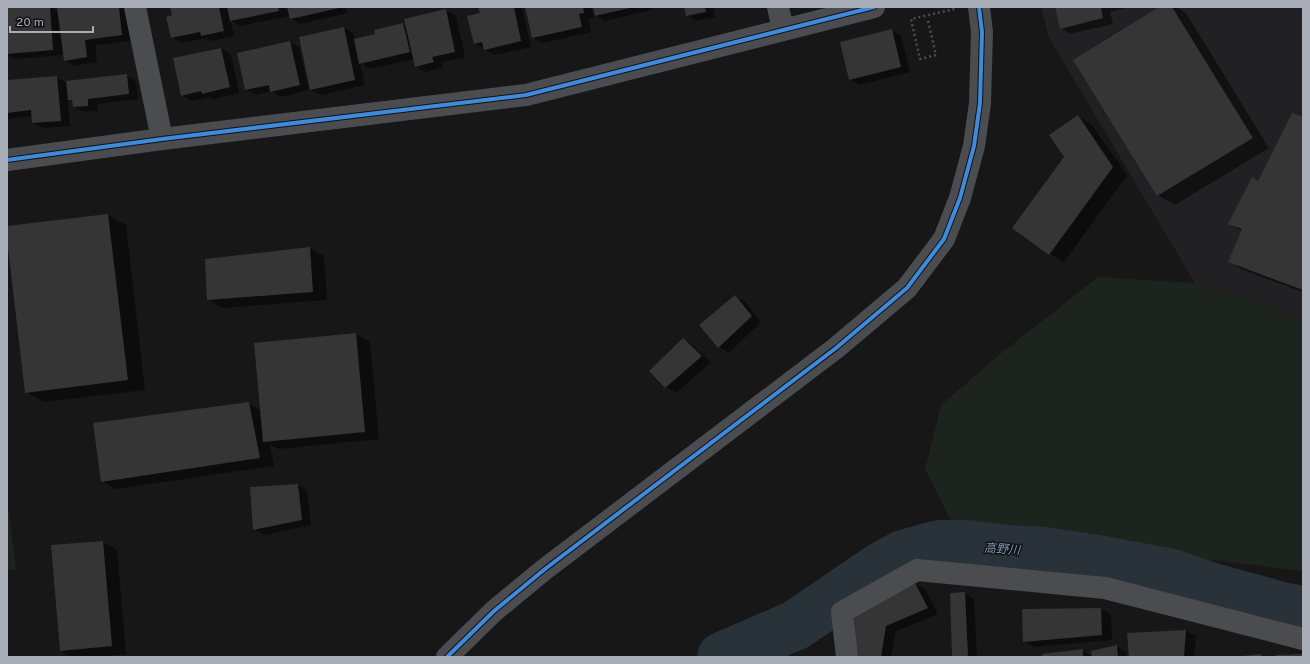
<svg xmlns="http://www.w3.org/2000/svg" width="1310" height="664" font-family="Overpass,'Noto Sans JP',sans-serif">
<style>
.built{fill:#212123}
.green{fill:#1d241e}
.shadow{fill:#0007}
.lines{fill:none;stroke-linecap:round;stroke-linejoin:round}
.river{stroke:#2a3239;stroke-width:50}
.building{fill:#353536}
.path{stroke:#4d4e52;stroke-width:2.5;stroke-dasharray:2 3;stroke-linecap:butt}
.minor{stroke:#4b4c50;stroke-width:22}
.tertiary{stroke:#4b4c50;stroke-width:22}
.cycleway-casing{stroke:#111113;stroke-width:6}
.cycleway{stroke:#408adc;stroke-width:4}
.labels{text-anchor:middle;stroke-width:3;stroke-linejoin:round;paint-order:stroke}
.water-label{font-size:12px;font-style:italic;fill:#7f9bb3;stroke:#111113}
</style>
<rect width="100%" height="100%" fill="#171717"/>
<path class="built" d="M1041,7H1303V317L1195,283L1049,38Z"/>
<path class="green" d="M1098,277L1195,283L1303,317V571L1044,540L950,519L925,469L941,405L999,355Z
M7,497L16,569L7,570Z"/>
<path class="shadow" d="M36,7H52L59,11L58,7H123L128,13L132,41L95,45L97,62L74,66L65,60L64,55L14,59L7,55V9Z
M171,7H338L297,16V18L342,7H345L347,13L300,24L291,18L290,16L240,26L230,20L234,36L212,41L206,38L181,43L172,37L173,16Z
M485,7H522L531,47L495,55L474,43L481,14Z
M526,7H591L594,18L588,19L591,32L543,43L533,38Z
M594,7H651L652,10L605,21L596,15Z
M685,7H713L715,17L697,21L687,15Z
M1056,7H1130L1110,12L1113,24L1070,34L1061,28Z
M1161,7H1177L1186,13L1269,148L1175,205L1157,195Z
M446,10L456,16L465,57L442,62L443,67L425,72L415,66L414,59L370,69L360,63L365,85L321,95L311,90L344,28L353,33L355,40L376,34L403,24L406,26Z
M892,30L901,36L910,72L860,85L850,80Z
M290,42L299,47L309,90L281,97L272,91L256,95L246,89Z
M221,49L231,54L239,93L213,99L209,97L192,101L182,95L174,59Z
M126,75L136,80L138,99L97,104L98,111L84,112L74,107V102L68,99L70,126L43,128L33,123L32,116L7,119V81L56,77L68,83Z
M1078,116L1092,125L1127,175L1064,262L1050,254L1014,228L1065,157Z
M1303,118V292L1243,270L1229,262L1242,231L1229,224Z
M108,215L126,225L145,390L44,402L26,392L7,227Z
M310,248L324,256L327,300L222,308L208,299L206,260Z
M735,296L745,302L761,322L729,353L719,347Z
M356,334L370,342L379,439L278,449L270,445L274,466L116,489L102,481L249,404L261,411Z
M683,339L692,345L711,362L676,393L666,387L650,371Z
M298,485L307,490L311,525L264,535L254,529Z
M103,542L117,550L126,654L93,657H72L61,651L52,546Z
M915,584L925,589L938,614L896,631L891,657H858L877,603Z
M965,593L974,599L977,657H956L953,655Z
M1101,609L1111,614L1112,640L1034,647L1024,641Z
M1186,631L1196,636L1194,657H1130L1128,634Z
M1117,646L1126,652L1127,657H1043L1082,650L1092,656Z"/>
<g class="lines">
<path class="river" d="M722,657L796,625L881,567L903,555L940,545H968L1007,550L1044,552L1103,561L1168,573L1213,588L1282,607L1303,611"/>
</g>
<path class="building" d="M24,7H50L53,50L7,54V8Z
M57,7H119L122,35L85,40L87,57L64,61Z
M170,7H219L224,31L201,36L200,32L171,38L166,17L172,15Z
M227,7H278L279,11L230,21Z
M287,7H339V8L290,19Z
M478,7H514L521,41L484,50L482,42L474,44L467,16L480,13Z
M525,7H583L584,13L579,14L582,27L532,38Z
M593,7H629L630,8L595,16Z
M684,7H705L706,12L686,16Z
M1055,7H1101L1103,18L1060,29Z
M1159,7H1172L1253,138L1157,196L1073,60Z
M446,9L455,52L432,57L434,62L415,67L404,19Z
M403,23L410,52L359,64L354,39L375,34L374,30Z
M344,27L355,80L310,90L299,37Z
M892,29L901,67L849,80L840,42Z
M290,41L300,85L270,92L269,85L245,90L237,53Z
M221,48L230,87L202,94L201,91L181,96L173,58Z
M127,74L129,94L88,99V106L73,107L72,100H68L66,81Z
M57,76L61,121L32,123L31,110L7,113V80Z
M1292,113L1303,117V290L1228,262L1242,229L1228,224L1252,177L1258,181Z
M1078,115L1113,167L1049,255L1012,228L1064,157L1049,135Z
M108,214L128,380L25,393L7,239V226Z
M310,247L313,292L207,300L205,259Z
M735,295L752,316L718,348L699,325Z
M356,333L365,432L263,442L254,343Z
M683,338L702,356L665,388L649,371Z
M249,402L260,458L101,482L93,423Z
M298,484L302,520L253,530L250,487Z
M103,541L112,646L60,651L51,545Z
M915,583L928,608L886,626L881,657H857L854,617Z
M965,592L968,656H952L950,593Z
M1101,608L1102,635L1023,642L1022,609Z
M1186,630L1184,657H1129L1127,633Z
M1117,645L1118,657H1092L1091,651Z
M1083,649V657H1042V654Z
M1261,654L1262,657H1242V656Z
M1303,654V657H1277L1276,655Z"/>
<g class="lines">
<path class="path" d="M928,21L936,55L920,59L911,19L955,9"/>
<path class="minor" d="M778,7L783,30
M7,160L162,139L526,95L874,7
M847,657L842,612L917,570L1105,588L1303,639"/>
<path class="tertiary" d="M135,7L162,139
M447,657L494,611L545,569L836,348L907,288L944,239L960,198L974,146L980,103L982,32L979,7"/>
<g class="cycleway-casing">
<path id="cycleway" d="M7,160L162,139L526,95L874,7
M447,657L494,611L545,569L836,348L907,288L944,239L960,198L974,146L980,103L982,32L979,7"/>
</g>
<use href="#cycleway" class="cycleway"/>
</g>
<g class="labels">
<g class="water-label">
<text transform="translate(1002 549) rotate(4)" y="4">高野川</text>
</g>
</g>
<rect width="1310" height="664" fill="none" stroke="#a8adb8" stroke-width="16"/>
<path d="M10 26v6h83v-6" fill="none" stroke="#a8adb8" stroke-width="2"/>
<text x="16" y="26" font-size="12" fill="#a8adb8" stroke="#111113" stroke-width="3" paint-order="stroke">20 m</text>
</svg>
